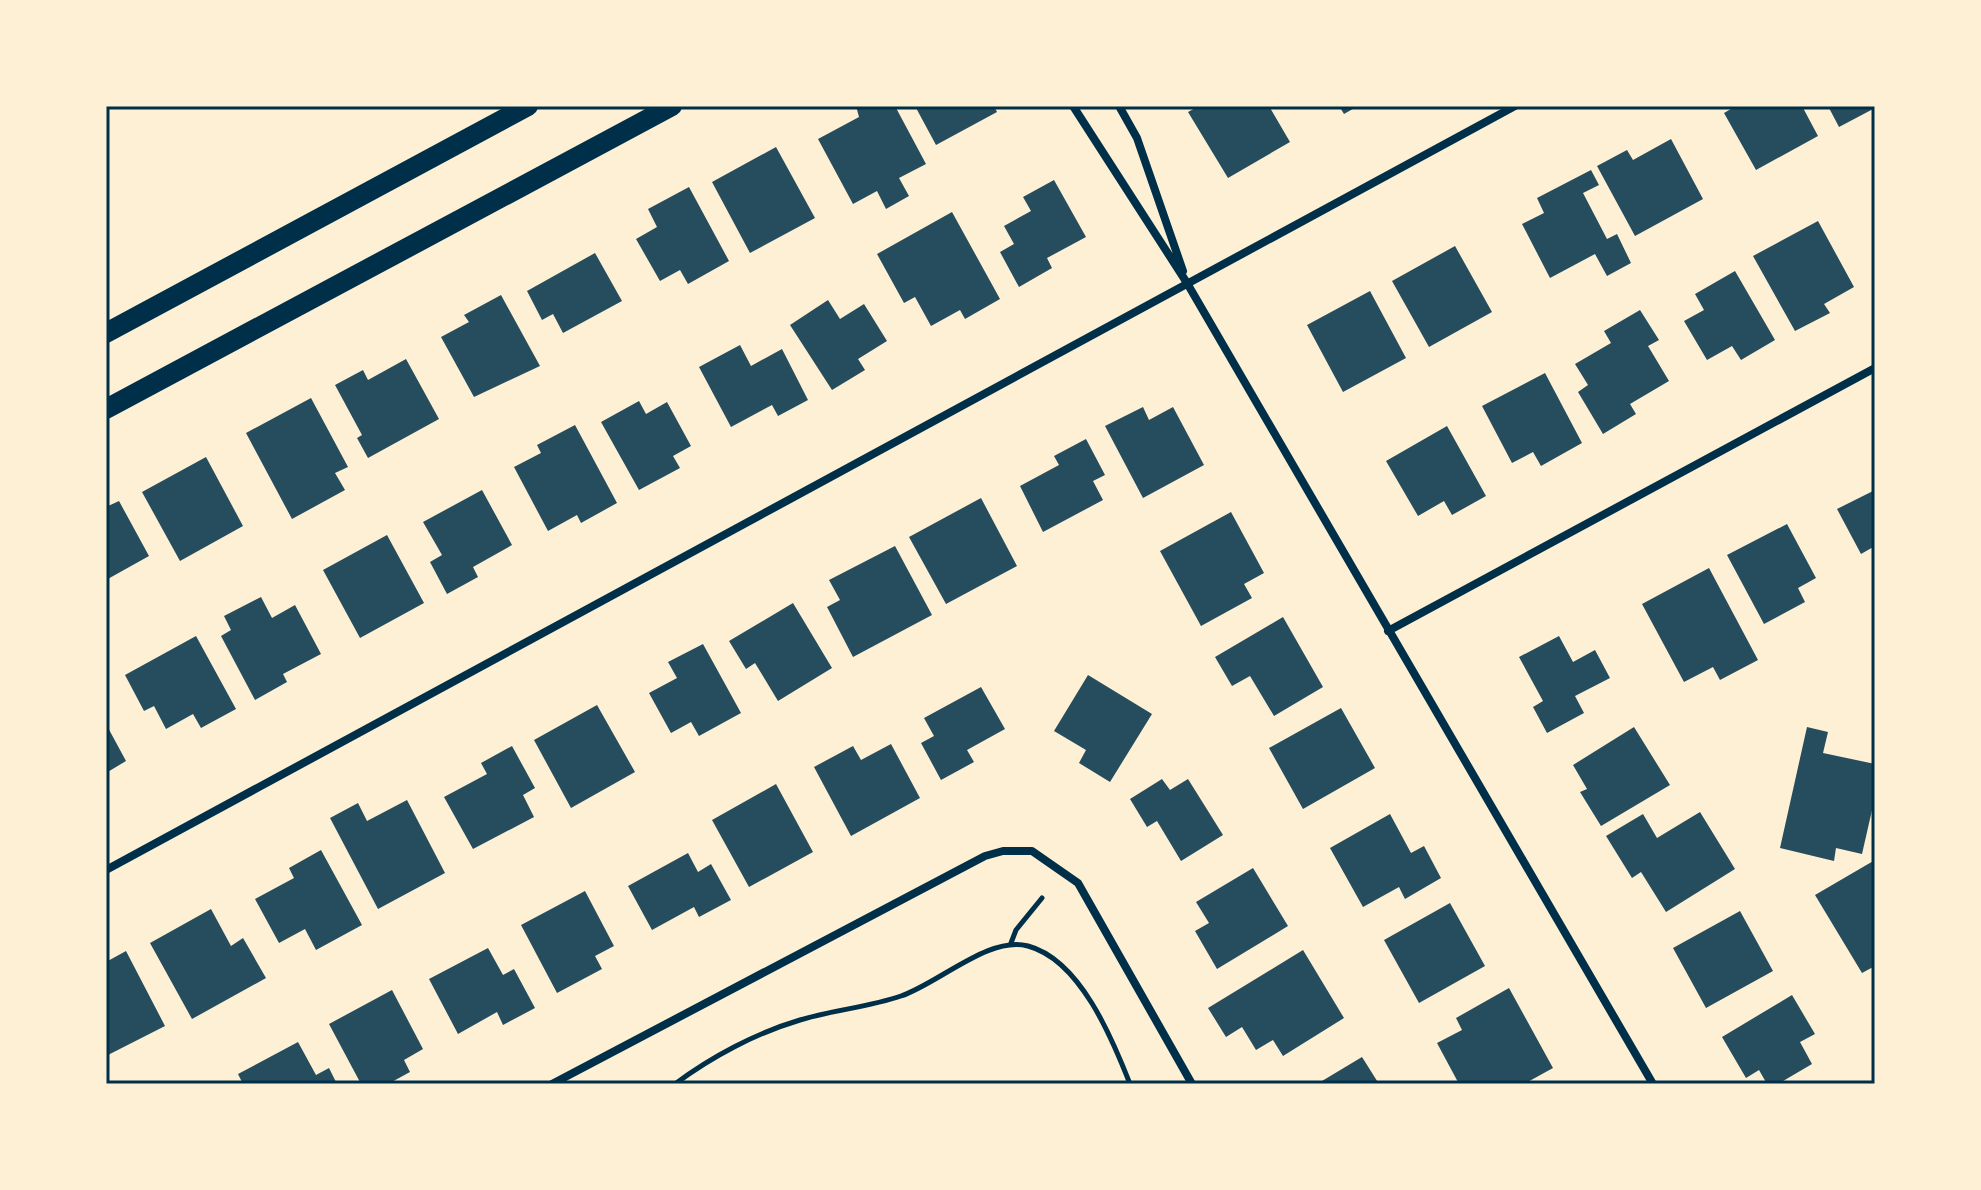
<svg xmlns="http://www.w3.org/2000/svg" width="1981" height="1190" font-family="Quicksand,sans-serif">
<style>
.building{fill:#264d5e}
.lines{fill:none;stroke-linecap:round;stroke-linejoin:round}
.path{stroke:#003049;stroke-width:5}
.minor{stroke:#003049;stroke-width:8}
.primary{stroke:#003049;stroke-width:20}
.neatline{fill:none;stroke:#003049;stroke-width:3}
</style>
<rect width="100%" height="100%" fill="#fdf0d5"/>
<path class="building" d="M856,106H895L926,164L899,178L909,196L886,209L877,191L853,204L818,139L859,117Z
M915,106H994L997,112L936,145Z
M1199,106H1269L1290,142L1228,178L1188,112Z
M1339,106H1358L1344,114Z
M1736,106H1802L1818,136L1756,170L1724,113Z
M1828,106H1875V108L1839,127Z
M1671,139L1703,199L1635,236L1597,166L1627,150L1633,160Z
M776,147L815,218L750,253L712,182Z
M1591,170L1599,185L1583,193L1607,239L1617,234L1631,263L1607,276L1595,254L1550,278L1522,224L1544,213L1537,198Z
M1054,180L1086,237L1047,258L1052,268L1019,287L1000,252L1014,244L1004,226L1031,211L1023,197Z
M689,187L729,261L688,284L680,270L660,281L636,239L657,227L648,209Z
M952,212L1000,299L965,319L960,310L931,326L915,297L904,303L877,254Z
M1818,221L1854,287L1824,304L1830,313L1795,331L1753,256Z
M1455,246L1492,312L1429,347L1392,281Z
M595,253L622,301L563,333L553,314L542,320L527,291Z
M1735,271L1775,340L1741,360L1732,346L1707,360L1684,321L1704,310L1695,294Z
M1370,291L1406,358L1343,392L1307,325Z
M501,295L540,366L474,397L441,337L469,322L464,315Z
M828,300L840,319L864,304L887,341L858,359L865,370L832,390L790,325Z
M1640,310L1659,340L1648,346L1669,381L1630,404L1636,414L1603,434L1578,392L1588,385L1575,364L1611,343L1604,331Z
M740,345L751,366L782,349L808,400L778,416L772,405L731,427L699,367Z
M406,359L439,419L368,458L357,438L362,435L335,385L363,370L368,380Z
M1545,373L1582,443L1541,466L1533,452L1512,463L1482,406Z
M311,398L348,467L335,473L345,490L292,519L246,433Z
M639,401L646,414L667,402L691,446L673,456L680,468L639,490L601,422Z
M1143,407L1149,420L1173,407L1204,465L1143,498L1105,426Z
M575,425L617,503L581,523L577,515L548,531L514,467L541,453L537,445Z
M1447,426L1486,496L1452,515L1444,501L1418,516L1386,461Z
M1086,439L1105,475L1093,481L1103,500L1043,532L1020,486L1059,465L1054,456Z
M206,457L243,526L180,561L142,492Z
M482,490L512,545L473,567L478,577L447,594L430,562L442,555L423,522Z
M1875,490V546L1861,554L1837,509Z
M981,498L1017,566L946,604L909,537Z
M119,501L149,556L106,580V507Z
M1231,512L1264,573L1244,584L1252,598L1201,626L1160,551Z
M1787,524L1816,578L1798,588L1805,602L1764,624L1727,555Z
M387,535L424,603L360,638L323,570Z
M895,546L932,615L853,657L827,607L840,600L829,580Z
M1709,568L1758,660L1720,680L1713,667L1684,682L1642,604Z
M261,597L272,618L295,605L321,654L283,674L287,682L255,700L221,636L231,630L224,616Z
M793,603L832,668L778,701L755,663L746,669L729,641Z
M1283,617L1323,687L1274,716L1250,676L1232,686L1215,657Z
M196,636L236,709L201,728L193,714L166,729L154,706L144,711L125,675Z
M1559,636L1573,662L1595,650L1610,678L1575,696L1584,713L1547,733L1533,707L1543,701L1519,657Z
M703,644L741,713L699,736L691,722L671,733L649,693L677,678L668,662Z
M1088,675L1152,714L1110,782L1079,763L1086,750L1054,731Z
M981,687L1005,729L967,750L974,762L941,780L921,743L934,736L924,718Z
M597,705L635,772L571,808L534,740Z
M1341,708L1375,768L1303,809L1269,748Z
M106,724L126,761L106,773Z
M1634,727L1670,785L1601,826L1580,792L1587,789L1573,765Z
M1807,727L1828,732L1823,753L1875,764V797L1862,854L1836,848L1834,861L1780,848Z
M891,744L920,798L851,836L814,767L853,746L861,760Z
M512,746L535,788L523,795L534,817L473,849L444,797L487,774L481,763Z
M1162,779L1170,790L1188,779L1223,835L1181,861L1157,821L1147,827L1130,799Z
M776,784L813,852L749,887L712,820Z
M407,800L445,873L378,909L330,818L358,803L367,821Z
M1700,812L1735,869L1666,912L1641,872L1632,878L1606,836L1643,814L1657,838Z
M1390,814L1411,853L1424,846L1441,878L1405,899L1399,887L1363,907L1330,848Z
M321,850L362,925L316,950L305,929L279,943L255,899L294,878L289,868Z
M688,853L698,872L711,864L731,900L699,917L694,907L652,930L628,886Z
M1875,860V966L1862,973L1815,895Z
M1253,868L1288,926L1217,969L1195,931L1209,923L1196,902Z
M585,891L614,946L595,956L602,969L557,993L521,925Z
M1450,903L1485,966L1419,1003L1384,940Z
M211,909L231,946L243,938L266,978L192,1019L150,943Z
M1740,911L1773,971L1706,1008L1673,948Z
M488,948L503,975L514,969L535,1008L503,1025L497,1012L458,1034L429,979Z
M1303,950L1344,1018L1283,1056L1273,1040L1256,1050L1242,1027L1226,1037L1208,1008Z
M126,951L165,1026L106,1056V962Z
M1509,988L1553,1068L1524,1084H1459L1437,1043L1462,1030L1456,1018Z
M392,990L423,1049L404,1060L410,1072L388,1084H361L329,1024Z
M1792,995L1815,1034L1800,1042L1812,1064L1778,1084H1767L1759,1070L1746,1078L1722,1037Z
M298,1042L316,1075L329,1068L337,1084H243L238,1074Z
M1362,1057L1379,1084H1317Z"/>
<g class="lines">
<path class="path" d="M1011,943L1016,930L1042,898
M675,1084C711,1057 756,1033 800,1020C833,1010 869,1007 901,996C939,983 990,935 1028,946C1080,960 1112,1038 1130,1084"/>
<path class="minor" d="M1073,106L1187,283L1653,1084
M1119,106L1137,138L1183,271
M1388,631L1875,368
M106,870L1515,106
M552,1084L985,856L1003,851H1032L1078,883L1192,1084"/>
<path class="primary" d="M106,333L528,106
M106,409L672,106"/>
</g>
<rect width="1981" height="1190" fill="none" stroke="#fdf0d5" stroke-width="216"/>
<rect x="108" y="108" width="1765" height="974" class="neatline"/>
</svg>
